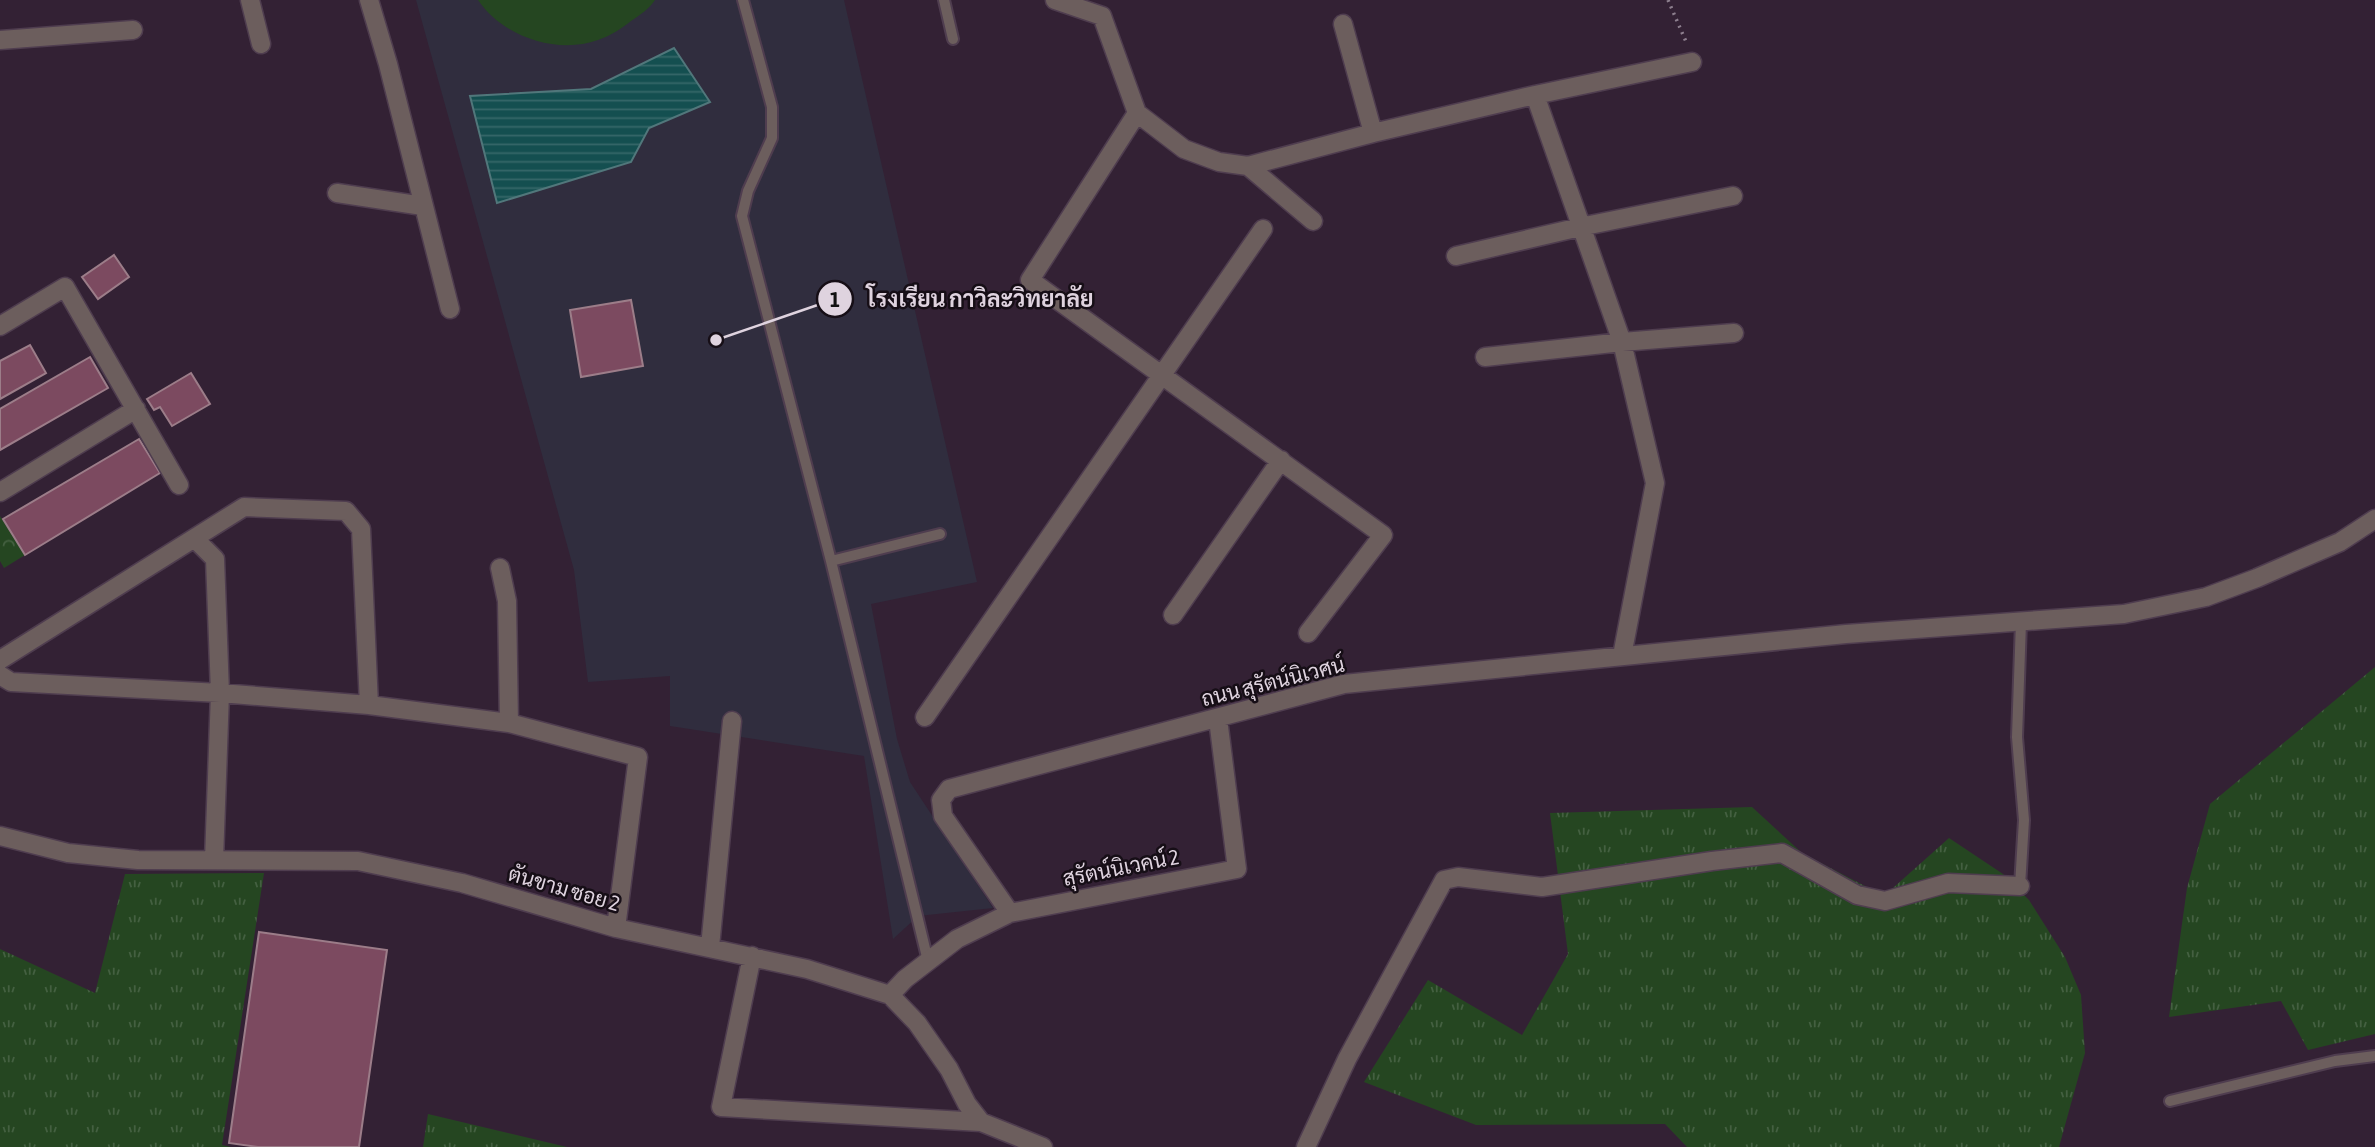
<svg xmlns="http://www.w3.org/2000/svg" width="2375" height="1147" font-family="'Asap Condensed',Sarabun,sans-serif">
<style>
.education{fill:#302d3e}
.grass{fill:url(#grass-tufts)}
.park{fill:url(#park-crowns)}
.pitch{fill:#254621}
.water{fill:url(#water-rules);stroke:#51777b;stroke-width:2}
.building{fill:#7c4a60;stroke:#9c7d89;stroke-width:2}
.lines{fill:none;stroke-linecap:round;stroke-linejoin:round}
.lane-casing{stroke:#4f3d4f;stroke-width:14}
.street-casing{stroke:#4f3d4f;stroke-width:21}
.path{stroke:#8d7f8e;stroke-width:3.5;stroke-dasharray:2 5;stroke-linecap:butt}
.lane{stroke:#6c5e5d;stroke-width:10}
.street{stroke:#6c5e5d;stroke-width:18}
.labels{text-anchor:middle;stroke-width:5;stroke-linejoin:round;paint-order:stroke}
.street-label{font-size:21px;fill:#dfd3df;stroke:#160e16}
.leader{fill:none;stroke:#dfd3df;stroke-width:2.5}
.callout-dot{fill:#dfd3df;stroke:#160e16;stroke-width:2.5}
.mark-label{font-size:21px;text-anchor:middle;font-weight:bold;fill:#111}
.callout-label{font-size:23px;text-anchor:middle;font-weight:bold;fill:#dfd3df;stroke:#160e16;stroke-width:5;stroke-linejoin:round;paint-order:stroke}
</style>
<defs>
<pattern id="grass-tufts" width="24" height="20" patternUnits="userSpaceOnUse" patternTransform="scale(1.75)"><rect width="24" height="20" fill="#254621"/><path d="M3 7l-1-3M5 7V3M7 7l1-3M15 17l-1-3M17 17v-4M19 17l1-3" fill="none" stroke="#446041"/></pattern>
<pattern id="park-crowns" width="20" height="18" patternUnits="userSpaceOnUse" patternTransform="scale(1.75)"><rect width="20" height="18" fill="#254621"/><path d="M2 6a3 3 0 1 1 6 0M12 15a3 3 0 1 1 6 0" fill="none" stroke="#446041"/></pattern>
<pattern id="water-rules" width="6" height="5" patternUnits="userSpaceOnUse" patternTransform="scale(1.75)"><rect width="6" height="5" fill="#144f50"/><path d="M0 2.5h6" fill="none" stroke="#366769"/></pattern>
</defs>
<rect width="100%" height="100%" fill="#332134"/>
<path class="education" d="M416,0H844L977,582L871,604L897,739L910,782L993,908L918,916L893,939L864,756L670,726V676L588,682L574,570Z"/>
<path class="grass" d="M2375,667V1034L2308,1050L2281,1001L2169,1017L2187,888L2210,804Z
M1752,807L1802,853L1884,896L1949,838L2003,874L2029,900L2065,957L2081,995L2085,1053L2059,1147H1687L1665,1124L1476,1125L1364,1082L1428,980L1522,1035L1568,954L1550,813Z
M264,873L222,1145L231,1147H0V949L95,993L125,874Z
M428,1114L567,1147H423Z"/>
<path class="park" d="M0,516L25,555L4,568L0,561Z"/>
<path class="pitch" d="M478,0H655C649,9 640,15 631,21C621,29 610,36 598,40C556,55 502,36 478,0Z"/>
<path class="water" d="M674,48L710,102L649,128L631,162L497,203L470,96L591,89Z"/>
<path class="building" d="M114,255L129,277L98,299L82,277Z
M631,300L643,366L581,377L570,310Z
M30,345L46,373L0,399V361Z
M90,357L108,388L0,450V409Z
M191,373L210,404L172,426L160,407L154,410L147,399Z
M139,439L160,473L25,555L3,519Z
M259,932L387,950L359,1147H258L229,1143Z"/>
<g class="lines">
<g class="lane-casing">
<path id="lane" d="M743,0L772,107V138L748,191L742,216L831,561L928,961
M944,0L953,39
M831,561L940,534
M2020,886L2024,820L2017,737L2021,622
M2170,1101L2335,1061L2375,1056"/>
</g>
<g class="street-casing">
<path id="street" d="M250,0L261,44
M369,0L388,64L450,309
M1055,0L1102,16L1137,113L1184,149L1219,162L1248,166L1373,133L1535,95L1692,62
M1343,24L1373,133
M0,40L133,30
M1535,95L1622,342L1655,483L1622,656
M1137,113L1030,280L1383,535L1308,633
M1248,166L1313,221
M337,193L423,206
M1456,256L1580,227L1733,196
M0,326L65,287L179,485
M1485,357L1622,342L1734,333
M0,492L136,409
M195,539L215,559L220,693L214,860
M500,568L507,601L509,723
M1173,615L1281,460
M0,660L244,507L346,511L361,529L369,705
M0,675L11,682L220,693L369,705L509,723L638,757L616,928
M925,717L1263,229
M0,836L68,853L138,860L358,861L462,883L616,928L807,969L890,995L917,1023L949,1069L967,1104L981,1122L1043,1147
M1010,913L943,816L941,800L949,789L1344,684L1846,634L2124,614L2206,597L2257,578L2340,542L2375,519
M710,947L732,721
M752,956L721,1107L981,1122
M890,995L905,979L957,939L1010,913L1237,869L1218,719
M1306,1147L1347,1059L1444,880L1458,877L1542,887L1712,861L1782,853L1857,895L1885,901L1948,883L2020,886"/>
</g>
<path class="path" d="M1668,0L1687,44"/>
<use href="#lane" class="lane"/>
<use href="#street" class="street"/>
</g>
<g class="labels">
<g class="street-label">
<text transform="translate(1273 682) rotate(-14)" y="7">ถนน สุรัตน์นิเวศน์</text>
<text transform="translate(1121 868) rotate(-11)" y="7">สุรัตน์นิเวคน์ 2</text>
<text transform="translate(564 889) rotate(16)" y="7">ตันขาม ซอย 2</text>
</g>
</g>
<path class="leader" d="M716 340L835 299"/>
<g class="callout-dot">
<circle cx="716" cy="340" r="7"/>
<circle cx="835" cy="299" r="18"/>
</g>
<g class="mark-label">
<text x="835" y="307">1</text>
</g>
<g class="callout-label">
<text x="980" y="307">โรงเรียน กาวิละวิทยาลัย</text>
</g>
</svg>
